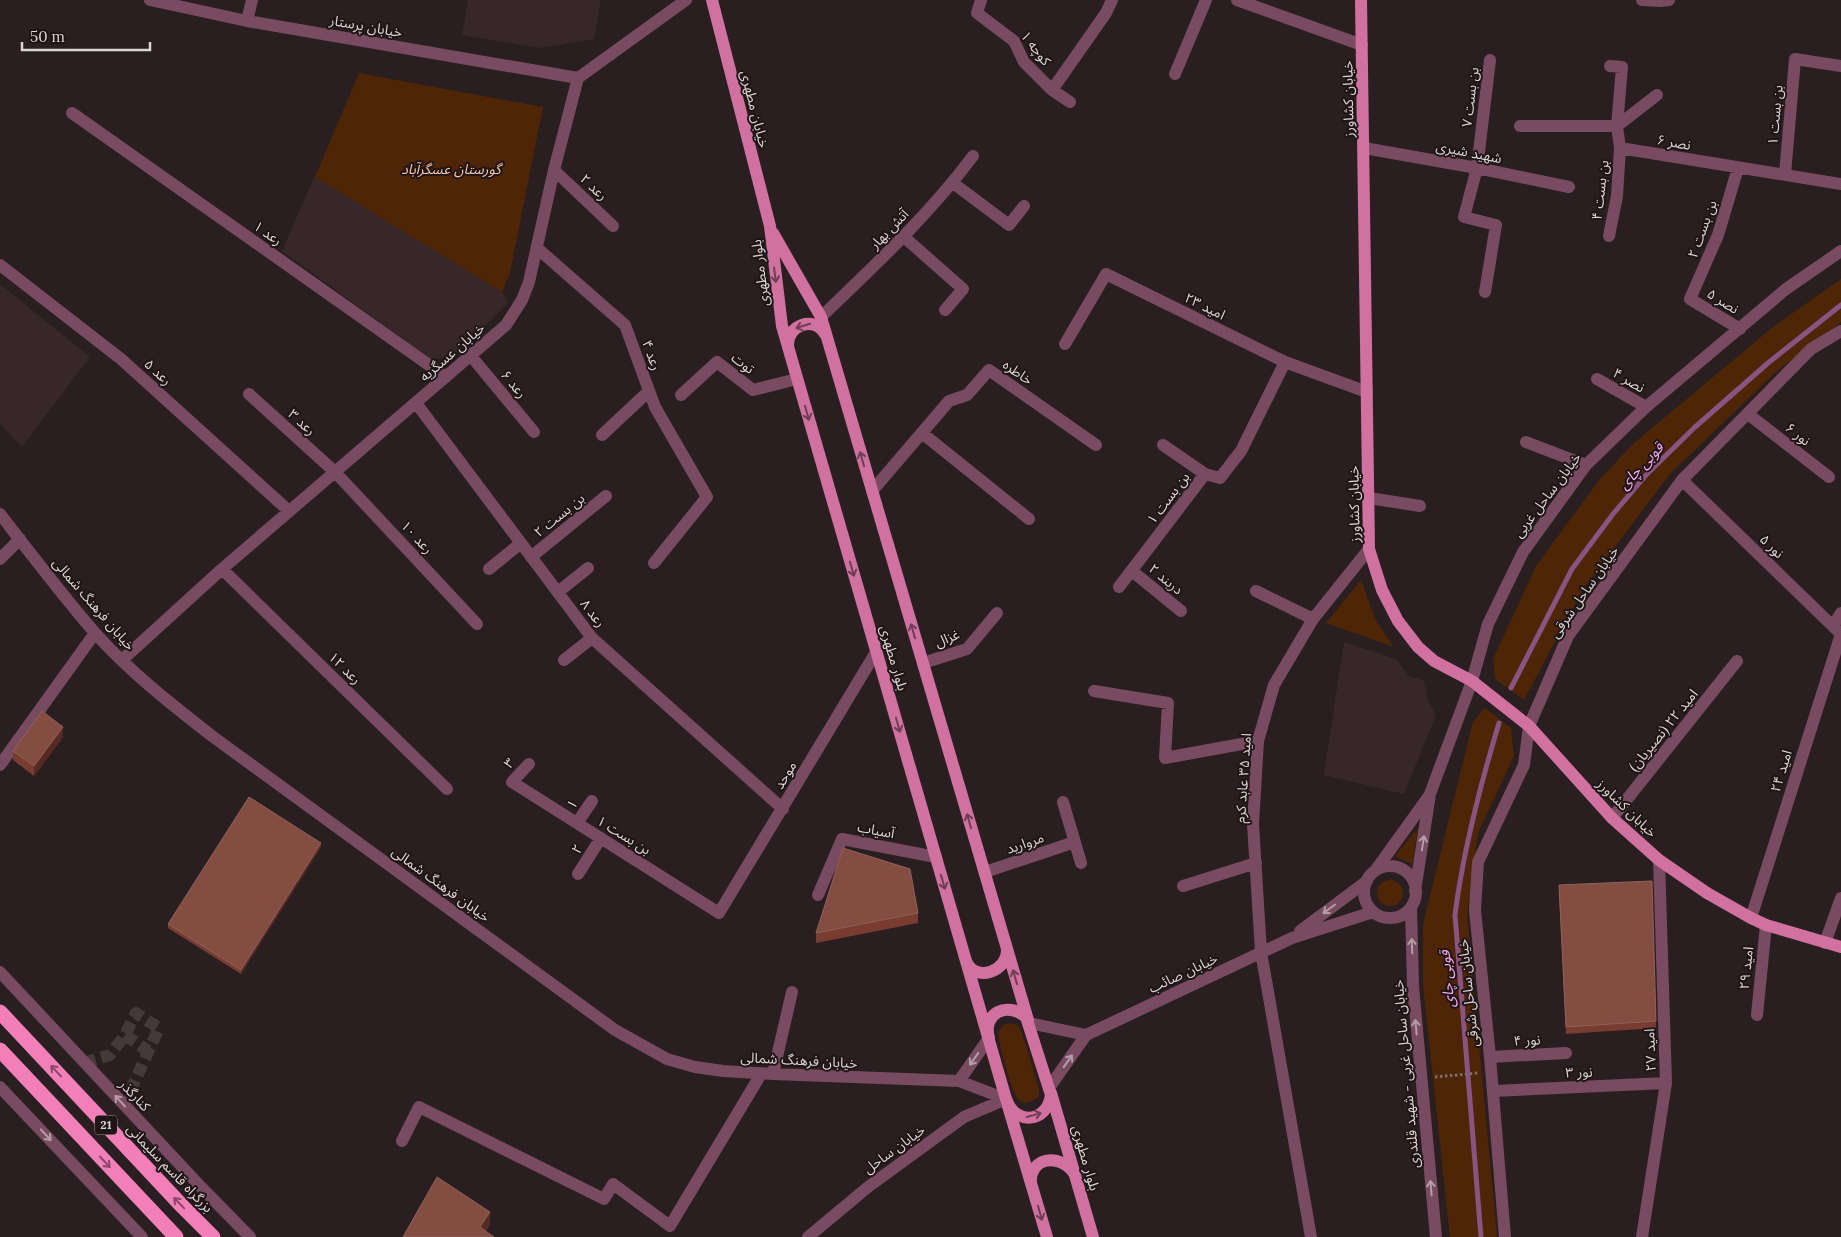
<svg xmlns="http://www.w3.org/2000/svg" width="1841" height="1237" font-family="Lora,'Noto Sans Arabic',serif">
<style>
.built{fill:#372729}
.green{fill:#4f2605}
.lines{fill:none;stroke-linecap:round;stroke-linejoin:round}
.stream{stroke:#875483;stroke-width:5}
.minor-tunnel{stroke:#443a3b;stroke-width:12;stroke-dasharray:12 6;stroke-linecap:butt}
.path{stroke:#786f70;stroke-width:3;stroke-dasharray:2.5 2.5;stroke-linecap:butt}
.minor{stroke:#794b60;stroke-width:12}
.major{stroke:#d0719f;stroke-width:12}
.highway{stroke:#f27fb8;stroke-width:15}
.wall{fill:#783c30}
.shaded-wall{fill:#542a22}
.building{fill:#834d42;stroke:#916259}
.oneway{stroke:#6f3e54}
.oneway2{stroke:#b49ea6}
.oneway3{stroke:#884a67}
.labels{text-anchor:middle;stroke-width:4;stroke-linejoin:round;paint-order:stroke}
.shield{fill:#1f1516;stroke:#a39b9c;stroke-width:1}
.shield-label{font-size:12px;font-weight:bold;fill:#dcd5d5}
.street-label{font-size:14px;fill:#dcd5d5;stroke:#1f1516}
.park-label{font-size:14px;font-style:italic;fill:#fbc7a6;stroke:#1f1516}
.water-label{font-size:15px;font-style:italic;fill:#f6abf0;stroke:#1f1516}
</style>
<rect width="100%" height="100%" fill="#291f20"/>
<path class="built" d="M468,0H601L594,39L541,48L462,35Z
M315,175L502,292L508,303L453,358L431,359L282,251Z
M0,284L90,357L22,447L0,424Z
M1344,642L1396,659L1409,676L1424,681L1428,700L1436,715L1404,794L1324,775Z"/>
<path class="green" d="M359,73L543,107L510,273L502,292L315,177Z
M1841,279V322L1778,370L1670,474L1583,589L1524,700L1495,679L1493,659L1536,566L1600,479L1634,443L1773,327Z
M1361,580L1376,621L1394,647L1326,623Z
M1485,708L1511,728L1514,756L1478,833L1467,915L1497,1237H1450L1423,985V924L1473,722Z
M1418,828L1412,864L1395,856Z
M1377 893a13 13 0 1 1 26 0a13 13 0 1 1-26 0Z
M1005,1024C1009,1024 1014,1023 1017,1025C1023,1029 1036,1080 1039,1090V1096C1033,1102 1024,1106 1018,1099C1011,1091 1000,1046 998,1034L1001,1028Z"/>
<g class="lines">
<path class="stream" d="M1511,688L1572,569L1613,514L1647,474L1694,428L1768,363L1841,305
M1481,1237L1455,915C1463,851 1480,786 1499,723"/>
<path class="minor-tunnel" d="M125,1035L148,1051
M84,1063L110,1055L125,1035L136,1013L159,1028L124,1105"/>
<path class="path" d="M1435,1077L1478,1073"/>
<path class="minor" d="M150,0L247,21L578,78
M981,0L977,13L1014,41L1024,62L1052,90L1070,102
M1237,0L1362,45
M1642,0L1661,1L1669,0
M247,21L252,0
M1610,66L1622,67L1617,126
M1175,74L1206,0
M1052,90L1106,13L1112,0
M72,113L446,377
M1520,126H1617L1620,148L1841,184
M1617,126L1657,95
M1364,148L1477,168L1569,187
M1738,168L1718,235L1690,299L1740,329
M554,170L613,226
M1785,174L1795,59L1841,66
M953,183L1009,225L1024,206
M1609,236L1617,196L1620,148
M904,237L963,289L945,310
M537,248L625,325L655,407L707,497L654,563
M0,265L121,359L289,511
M1485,292L1496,225L1464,217L1477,168L1490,60
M821,317C874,266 928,216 973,156
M1065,344L1106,274L1285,362L1367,392
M471,356L534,432
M1597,379L1646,407
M249,394L335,472L477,624
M681,395L717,362L753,390L797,379
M416,403L592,638L783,809
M1748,414L1829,477
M922,433L1029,519
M602,435L649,391
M1526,442L1586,465
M1163,445L1205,474
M1682,480L1841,634
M872,491L949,401L967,395L989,370L1096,445
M1369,498L1420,506
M0,514C31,554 62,595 95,633C130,672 171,704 212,736L615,1030L667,1059L695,1067L723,1071L773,1074L959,1081L1006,1099
M531,557L606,496
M0,559L20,539
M222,569L447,789
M489,569L521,543
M1132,571L1181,611
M1119,587L1205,474L1220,478L1241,451L1285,362
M1256,591L1313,619
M558,592L588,568
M1833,626L1841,613
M122,660L222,569L506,325L522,300L529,282L554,170L578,78L686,0
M564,660L592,638
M923,663L967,649L997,613
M1094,691L1168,703L1165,758L1258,741
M529,764L512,782L719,913L876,652
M0,765L95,633
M1063,802L1081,863
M1612,818L1737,661
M577,823L592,801
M1364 892a26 26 0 1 1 52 0a26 26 0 1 1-52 0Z
M1375,871L1429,796
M985,872L1075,842
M578,874L601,838
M1183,886L1256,863
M1415,891L1430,794L1472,681L1488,624L1523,552L1586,465L1646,407L1786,289L1841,251
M818,895L842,839L936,857
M1411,907L1413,986L1436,1237
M1751,918L1841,634
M1300,931L1367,881
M1825,943L1841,898
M0,972L201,1187L250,1237
M1757,1015L1766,925
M1029,1023L1086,1035
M1490,1057L1566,1053
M773,1074L792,992
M959,1081L989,1038
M0,1087L142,1237
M1049,1088L1086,1035L1292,938L1373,912
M1493,1091L1666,1083
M402,1141L419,1107L604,1199L613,1184L670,1226L761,1074
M808,1237L868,1187L964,1117L1006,1099
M1311,1237L1261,952L1253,824L1258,741L1274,685L1313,619L1369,549
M1505,1237L1490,1057L1475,910L1478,862L1524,765L1529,726L1568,636L1682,480L1811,349L1841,331
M1642,1237L1666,1083L1659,860"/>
<path class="major" d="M712,0L770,226L782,326L1006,1099C1015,1126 1047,1123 1051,1095L1026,1017C1007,1001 982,1013 989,1038
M1361,0L1369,549L1382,590L1398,621L1418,647L1434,661L1472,681L1529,726L1612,818L1659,860L1707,893L1751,918L1766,925L1841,947
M773,233L821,317L1028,1020
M788,346C787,325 814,315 825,334
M966,961C975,983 1007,972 1007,950
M1051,1093L1093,1237
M1008,1106L1047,1237
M1031,1183C1029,1158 1059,1152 1074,1173"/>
<path class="highway" d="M0,1012L183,1207L213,1237
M0,1050L176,1237"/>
</g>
<path class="wall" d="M63,737L34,776L13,760V751Z
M321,847L241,974L168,928V924Z
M1652,881L1656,1028L1566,1034L1559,892Z
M918,913V923L816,943V933Z"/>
<path class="shaded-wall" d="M63,727V737L34,776V766Z
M321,843V847L241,974V970Z
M490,1212V1225L482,1237L480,1227Z"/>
<path class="building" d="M42,711L63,727L34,766L13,751Z
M249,797L321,843L241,970L168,924Z
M843,848L910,869L918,913L816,933Z
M1652,881L1656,1021L1566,1027L1559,885Z
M437,1177L490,1212L480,1227L494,1237H403Z"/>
<defs><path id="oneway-shaft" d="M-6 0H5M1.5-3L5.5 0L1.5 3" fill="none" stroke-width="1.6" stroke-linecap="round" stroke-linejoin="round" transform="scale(1.25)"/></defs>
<g class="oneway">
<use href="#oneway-shaft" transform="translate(775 275) rotate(83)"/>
<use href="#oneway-shaft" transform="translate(803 326) rotate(163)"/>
<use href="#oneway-shaft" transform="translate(807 413) rotate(74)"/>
<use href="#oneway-shaft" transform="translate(862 459) rotate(-106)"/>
<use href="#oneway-shaft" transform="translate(852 569) rotate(74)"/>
<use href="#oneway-shaft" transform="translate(913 631) rotate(-106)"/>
<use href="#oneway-shaft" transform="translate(898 725) rotate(74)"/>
<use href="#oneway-shaft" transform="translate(969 821) rotate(-106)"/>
<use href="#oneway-shaft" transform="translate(943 882) rotate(74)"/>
<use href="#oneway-shaft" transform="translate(1015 977) rotate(-106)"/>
<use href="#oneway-shaft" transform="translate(1034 1115) rotate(-15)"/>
<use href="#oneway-shaft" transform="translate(1040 1213) rotate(74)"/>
</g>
<g class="oneway2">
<use href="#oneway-shaft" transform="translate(1423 843) rotate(-81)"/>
<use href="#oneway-shaft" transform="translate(1329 909) rotate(143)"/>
<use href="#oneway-shaft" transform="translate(1412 946) rotate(-92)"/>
<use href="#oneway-shaft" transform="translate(1416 1027) rotate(-95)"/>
<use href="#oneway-shaft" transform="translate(974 1059) rotate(125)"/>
<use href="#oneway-shaft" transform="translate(1068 1061) rotate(-55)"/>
<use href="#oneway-shaft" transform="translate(120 1101) rotate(-133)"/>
<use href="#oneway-shaft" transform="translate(46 1135) rotate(47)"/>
<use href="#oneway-shaft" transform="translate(1431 1188) rotate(-95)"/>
</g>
<g class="oneway3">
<use href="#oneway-shaft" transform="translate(56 1071) rotate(-133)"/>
<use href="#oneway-shaft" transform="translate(105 1162) rotate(47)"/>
<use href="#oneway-shaft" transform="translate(179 1203) rotate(-134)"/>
</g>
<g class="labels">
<rect class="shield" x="95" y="1115.5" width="22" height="19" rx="4"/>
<g class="shield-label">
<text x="106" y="1129">21</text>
</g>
<g class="street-label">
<text transform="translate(366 26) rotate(10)" y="5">خیابان پرستار</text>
<text transform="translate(1036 48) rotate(52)" y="5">کوچه ۱</text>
<text transform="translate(1470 97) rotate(-83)" y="5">بن بست ۷</text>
<text transform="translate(1348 99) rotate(-91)" y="5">خیابان کشاورز</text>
<text transform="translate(755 109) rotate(76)" y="5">خیابان مطهری</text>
<text transform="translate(1775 115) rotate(-85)" y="5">بن بست ۱</text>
<text transform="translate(1674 142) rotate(10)" y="5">نصر ۶</text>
<text transform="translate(1469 152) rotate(11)" y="5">شهید شیری</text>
<text transform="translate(594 187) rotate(43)" y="5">رعد ۲</text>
<text transform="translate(1600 190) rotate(-83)" y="5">بن بست ۴</text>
<text transform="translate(889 229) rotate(-46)" y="5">آتش بهار</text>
<text transform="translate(1702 229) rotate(-70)" y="5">بن بست ۲</text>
<text transform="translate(268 233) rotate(35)" y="5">رعد ۱</text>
<text transform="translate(760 273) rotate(-97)" y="5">بلوار مطهری</text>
<text transform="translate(1723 301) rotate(32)" y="5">نصر ۵</text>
<text transform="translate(1205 306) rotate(26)" y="5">امید ۲۳</text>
<text transform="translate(452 352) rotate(-41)" y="5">خیابان عسگریه</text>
<text transform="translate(652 355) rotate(70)" y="5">رعد ۴</text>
<text transform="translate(743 363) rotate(37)" y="5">توت</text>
<text transform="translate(158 372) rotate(42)" y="5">رعد ۵</text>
<text transform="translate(1018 372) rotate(35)" y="5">خاطره</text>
<text transform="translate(1629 380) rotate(30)" y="5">نصر ۴</text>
<text transform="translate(514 384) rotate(50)" y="5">رعد ۶</text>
<text transform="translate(302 422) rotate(42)" y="5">رعد ۳</text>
<text transform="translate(1798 434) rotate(38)" y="5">نور ۶</text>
<text transform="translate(1547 495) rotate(-53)" y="5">خیابان ساحل غربی</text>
<text transform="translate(1168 498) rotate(-53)" y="5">بن بست ۱</text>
<text transform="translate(1354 504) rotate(-91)" y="5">خیابان کشاورز</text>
<text transform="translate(559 515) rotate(-39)" y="5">بن بست ۲</text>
<text transform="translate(417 537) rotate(47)" y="5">رعد ۱۰</text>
<text transform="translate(1772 546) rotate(44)" y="5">نور ۵</text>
<text transform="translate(1166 579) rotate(40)" y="5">دربند ۲</text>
<text transform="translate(1584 592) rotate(-55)" y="5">خیابان ساحل شرقی</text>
<text transform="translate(94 604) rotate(49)" y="5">خیابان فرهنگ شمالی</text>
<text transform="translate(593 613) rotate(52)" y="5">رعد ۸</text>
<text transform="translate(947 638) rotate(-22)" y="5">غزال</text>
<text transform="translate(894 658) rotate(74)" y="5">بلوار مطهری</text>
<text transform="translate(345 668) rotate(44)" y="5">رعد ۱۲</text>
<text transform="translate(1663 730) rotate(-51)" y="5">امید ۲۲ (نصیریان)</text>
<text transform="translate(509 763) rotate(-48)" y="5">۳</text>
<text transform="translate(1781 771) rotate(-73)" y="5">امید ۲۴</text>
<text transform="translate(785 775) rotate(-59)" y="5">موحد</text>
<text transform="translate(1243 778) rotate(-86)" y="5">امید ۳۵ عابد کرم</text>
<text transform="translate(572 804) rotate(-55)" y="5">۱</text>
<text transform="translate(1627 808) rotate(44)" y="5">خیابان کشاورز</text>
<text transform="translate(876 830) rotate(11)" y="5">آسیاب</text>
<text transform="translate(624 835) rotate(32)" y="5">بن بست ۱</text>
<text transform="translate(1025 843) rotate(-19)" y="5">مروارید</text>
<text transform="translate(577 849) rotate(-58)" y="5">۲</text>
<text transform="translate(441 884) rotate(36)" y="5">خیابان فرهنگ شمالی</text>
<text transform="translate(1746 968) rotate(-84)" y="5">امید ۲۹</text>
<text transform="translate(1183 973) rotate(-25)" y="5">خیابان صائب</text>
<text transform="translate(1468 993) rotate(-96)" y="5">خیابان ساحل شرقی</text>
<text transform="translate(1527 1040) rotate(-3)" y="5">نور ۴</text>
<text transform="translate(1650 1050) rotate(-92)" y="5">امید ۲۷</text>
<text transform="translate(799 1060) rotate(3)" y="5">خیابان فرهنگ شمالی</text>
<text transform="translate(1579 1072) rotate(-2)" y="5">نور ۳</text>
<text transform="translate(1406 1074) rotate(-95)" y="5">خیابان ساحل غربی - شهید قلندری</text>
<text transform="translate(135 1095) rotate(47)" y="5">کنارگذر</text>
<text transform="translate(894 1149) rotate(-36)" y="5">خیابان ساحل</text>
<text transform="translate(1086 1158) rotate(74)" y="5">بلوار مطهری</text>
<text transform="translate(170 1168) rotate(46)" y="5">بزرگراه قاسم سلیمانی</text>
</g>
<g class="park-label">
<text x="451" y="174">گورستان عسگرآباد</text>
</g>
<g class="water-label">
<text transform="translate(1641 466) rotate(-47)" y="5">قوبی چای</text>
<text transform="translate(1447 979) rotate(-95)" y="5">قوبی چای</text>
</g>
</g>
<path d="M22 42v8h128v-8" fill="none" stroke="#dcd5d5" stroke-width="2.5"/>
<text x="30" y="42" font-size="15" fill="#dcd5d5" stroke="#1f1516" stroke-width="4" paint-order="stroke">50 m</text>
</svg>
